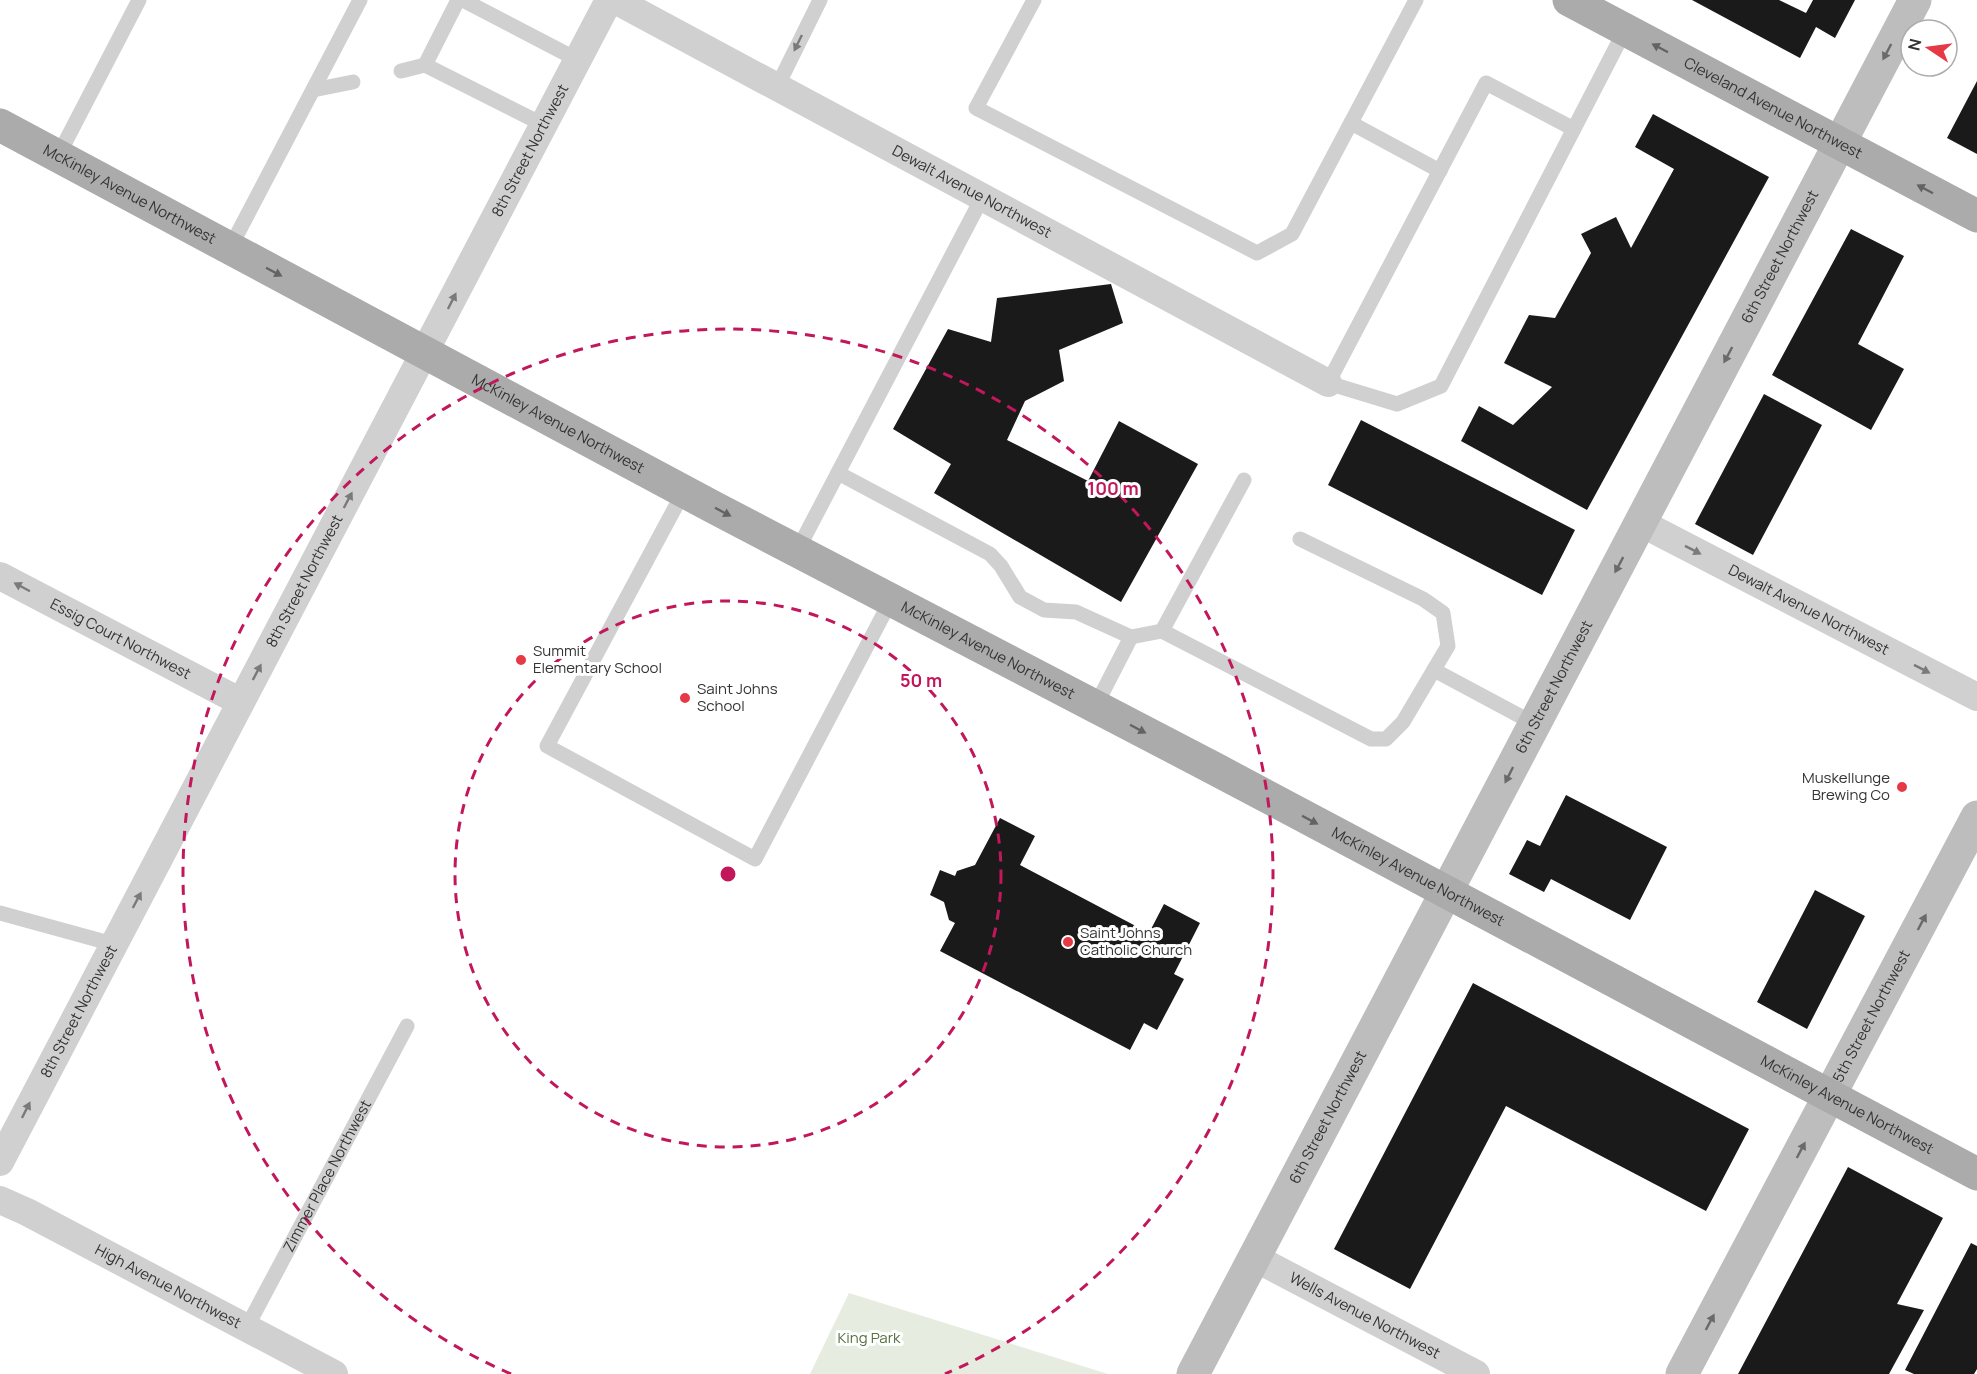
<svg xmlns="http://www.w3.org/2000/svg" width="1977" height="1374" font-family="Manrope,sans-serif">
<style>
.green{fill:#e6ecdf}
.building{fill:#1a1a1a}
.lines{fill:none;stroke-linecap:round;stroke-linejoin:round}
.service{stroke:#d0d0d0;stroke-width:15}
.minor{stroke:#d0d0d0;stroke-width:28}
.secondary{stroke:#bdbdbd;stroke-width:33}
.primary{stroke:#ababab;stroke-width:33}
.oneway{fill:#7a7a7a}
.oneway2{fill:#636363}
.oneway3{fill:#6a6a6a}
.ring{fill:none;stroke:#c2185b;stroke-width:3;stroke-dasharray:10 8}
.poi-dot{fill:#e63946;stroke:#fff;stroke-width:2}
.labels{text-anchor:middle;stroke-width:6;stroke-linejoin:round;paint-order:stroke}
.street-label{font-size:15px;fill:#333;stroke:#fff}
.poi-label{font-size:15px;fill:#333;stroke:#fff;text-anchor:start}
.park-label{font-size:15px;fill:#56703f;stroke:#fff}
.centre{fill:#c2185b;stroke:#fff;stroke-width:3}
.ring-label{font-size:18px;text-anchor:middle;font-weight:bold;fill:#c2185b;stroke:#fff;stroke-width:6;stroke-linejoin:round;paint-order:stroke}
</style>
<rect width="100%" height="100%" fill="#fff"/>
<path class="green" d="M849,1293L1108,1374H810Z"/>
<path class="building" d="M1692,0H1779L1806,13L1813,0H1855L1835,38L1816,27L1800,58Z
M1977,81V154L1947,138Z
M1653,114L1769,177L1587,510L1461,441L1479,406L1513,425L1552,387L1504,363L1529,315L1555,318L1591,253L1581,234L1616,217L1631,248L1674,169L1635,147Z
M1851,229L1904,256L1858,344L1904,369L1871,430L1772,375Z
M1111,284L1123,323L1059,350L1064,381L1025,401L1007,440L1088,481L1119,421L1198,464L1121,602L934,493L951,464L893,429L948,329L991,342L997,298Z
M1764,394L1822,425L1753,555L1695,524Z
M1361,420L1575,530L1542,595L1328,485Z
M1566,795L1667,847L1630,920L1551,879L1544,892L1509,874L1527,840L1540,846Z
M1000,818L1035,836L1020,865L1149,933L1164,904L1200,923L1174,974L1184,979L1157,1030L1144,1023L1130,1050L940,951L955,923L949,920L944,902L930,895L940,870L955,876L957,871L975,865Z
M1815,890L1865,916L1807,1029L1757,1002Z
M1473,983L1749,1129L1706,1211L1506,1106L1410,1289L1334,1249Z
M1848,1167L1943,1218L1897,1304L1924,1310L1889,1374H1738Z
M1971,1243L1977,1246V1369L1974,1374H1914L1905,1370Z"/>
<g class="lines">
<g class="service">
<path d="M458,0L425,65L544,125"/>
<path d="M463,0L578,60"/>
<path d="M1034,0L976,108L1257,253L1292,234L1416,0"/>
<path d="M401,71L425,65"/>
<path d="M777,87L820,0"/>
<path d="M313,90L353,82"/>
<path d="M1351,123L1440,171"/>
<path d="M1574,129L1486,83L1328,383L1397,404L1441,386L1625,30"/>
<path d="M58,156L139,0"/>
<path d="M230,248L360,0"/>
<path d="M838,473L990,554L1001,566L1020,597L1044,610L1076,612L1131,637L1162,631L1371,739H1386L1403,722L1448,646L1443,613L1423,599L1300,539"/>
<path d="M684,491L547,746L755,859L891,600"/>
<path d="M797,551L982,198"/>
<path d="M1162,631L1244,480"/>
<path d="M1434,670L1535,724"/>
<path d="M1095,707L1131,637"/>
<path d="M0,913L113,944"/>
<path id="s1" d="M247,1327L407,1026"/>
</g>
<g class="minor">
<path id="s2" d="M615,0L1328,383"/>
<path id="s3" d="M1641,523L1977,697"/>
<path id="s4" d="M0,576L241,702"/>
<path id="s5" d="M0,1162L609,0"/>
<path id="s6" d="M0,1200L27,1212L334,1374"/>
<path id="s7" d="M1255,1258L1476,1374"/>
</g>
<g class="secondary">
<path id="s8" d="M1193,1374L1915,0"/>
<path id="s9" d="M1682,1374L1977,817"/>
</g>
<g class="primary">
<path id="s10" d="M1569,0L1977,216"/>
<path id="s11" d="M0,125L715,508L1219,771L1977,1174"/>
</g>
</g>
<defs><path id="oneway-solid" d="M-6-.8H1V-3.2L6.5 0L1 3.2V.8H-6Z" transform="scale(1.5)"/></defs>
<g class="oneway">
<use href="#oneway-solid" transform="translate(798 43) rotate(116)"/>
<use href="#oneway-solid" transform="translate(452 301) rotate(-63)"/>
<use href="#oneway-solid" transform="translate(348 500) rotate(-62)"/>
<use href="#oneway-solid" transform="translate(1693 550) rotate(27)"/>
<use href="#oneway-solid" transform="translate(22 587) rotate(-152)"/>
<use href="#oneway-solid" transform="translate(1922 669) rotate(27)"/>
<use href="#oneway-solid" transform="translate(257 672) rotate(-62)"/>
<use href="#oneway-solid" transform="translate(137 900) rotate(-62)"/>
<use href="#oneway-solid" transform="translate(26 1110) rotate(-63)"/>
</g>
<g class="oneway2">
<use href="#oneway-solid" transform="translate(1660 48) rotate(-152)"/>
<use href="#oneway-solid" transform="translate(1925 189) rotate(-152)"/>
<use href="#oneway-solid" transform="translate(274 272) rotate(28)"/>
<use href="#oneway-solid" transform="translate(723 512) rotate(28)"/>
<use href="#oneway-solid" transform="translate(1138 729) rotate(28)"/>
<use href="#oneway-solid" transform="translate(1310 820) rotate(28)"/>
</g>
<g class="oneway3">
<use href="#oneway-solid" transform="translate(1887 52) rotate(118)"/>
<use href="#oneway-solid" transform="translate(1728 355) rotate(118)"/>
<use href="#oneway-solid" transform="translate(1619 565) rotate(118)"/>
<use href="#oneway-solid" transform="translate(1509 775) rotate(117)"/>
<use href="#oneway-solid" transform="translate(1922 922) rotate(-62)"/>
<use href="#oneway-solid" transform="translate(1801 1150) rotate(-62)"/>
<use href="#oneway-solid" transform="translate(1710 1322) rotate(-62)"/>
</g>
<g class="ring">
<circle cx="728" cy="874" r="273"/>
<path d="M511 1374A545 545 0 1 1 945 1374"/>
</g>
<g class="poi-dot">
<circle cx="521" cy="660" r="6"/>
<circle cx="685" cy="698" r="6"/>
<circle cx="1902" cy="787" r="6"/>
<circle cx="1068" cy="942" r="6"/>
</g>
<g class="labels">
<g class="street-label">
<text dy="5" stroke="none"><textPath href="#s10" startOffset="231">Cleveland Avenue Northwest</textPath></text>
<text dy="5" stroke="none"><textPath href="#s5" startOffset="1142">8th Street Northwest</textPath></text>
<text dy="5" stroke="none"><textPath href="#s2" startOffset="405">Dewalt Avenue Northwest</textPath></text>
<text dy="5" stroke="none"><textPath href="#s11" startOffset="147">McKinley Avenue Northwest</textPath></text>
<text dy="5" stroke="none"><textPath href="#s8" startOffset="1262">6th Street Northwest</textPath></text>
<text dy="5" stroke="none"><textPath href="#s11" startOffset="633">McKinley Avenue Northwest</textPath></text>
<text dy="5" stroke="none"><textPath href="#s5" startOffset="656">8th Street Northwest</textPath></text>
<text dy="5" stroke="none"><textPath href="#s3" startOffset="189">Dewalt Avenue Northwest</textPath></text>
<text dy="5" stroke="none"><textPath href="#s4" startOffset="136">Essig Court Northwest</textPath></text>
<text dy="5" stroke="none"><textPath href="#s11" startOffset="1119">McKinley Avenue Northwest</textPath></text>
<text dy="5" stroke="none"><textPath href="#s8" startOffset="776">6th Street Northwest</textPath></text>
<text dy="5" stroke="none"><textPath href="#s11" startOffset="1605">McKinley Avenue Northwest</textPath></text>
<text dy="5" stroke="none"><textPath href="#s5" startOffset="170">8th Street Northwest</textPath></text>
<text dy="5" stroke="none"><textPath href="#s9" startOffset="405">5th Street Northwest</textPath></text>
<text dy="5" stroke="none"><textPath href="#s11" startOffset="2091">McKinley Avenue Northwest</textPath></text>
<text dy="5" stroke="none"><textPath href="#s8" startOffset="290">6th Street Northwest</textPath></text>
<text dy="5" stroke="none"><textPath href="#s1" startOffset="171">Zimmer Place Northwest</textPath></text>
<text dy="5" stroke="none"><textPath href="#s6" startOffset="189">High Avenue Northwest</textPath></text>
<text dy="5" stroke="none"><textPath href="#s7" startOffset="124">Wells Avenue Northwest</textPath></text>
</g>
<g class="poi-label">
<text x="533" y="656">Summit<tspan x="533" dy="17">Elementary School</tspan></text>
<text x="697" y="694">Saint Johns<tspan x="697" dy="17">School</tspan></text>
<text x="1890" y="783" text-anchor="end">Muskellunge<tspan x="1890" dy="17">Brewing Co</tspan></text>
<text x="1080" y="938">Saint Johns<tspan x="1080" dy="17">Catholic Church</tspan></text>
</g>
<g class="park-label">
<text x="869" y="1343">King Park</text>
</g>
</g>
<circle cx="728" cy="874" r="9" class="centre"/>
<g class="ring-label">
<text x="1113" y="495">100 m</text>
<text x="921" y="687">50 m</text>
</g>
<g transform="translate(1929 48) rotate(283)"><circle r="28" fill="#ffffff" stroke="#adadad" stroke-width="1.5"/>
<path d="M0-4.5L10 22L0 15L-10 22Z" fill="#e63946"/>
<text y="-9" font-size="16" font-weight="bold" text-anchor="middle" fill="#333333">N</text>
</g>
</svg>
